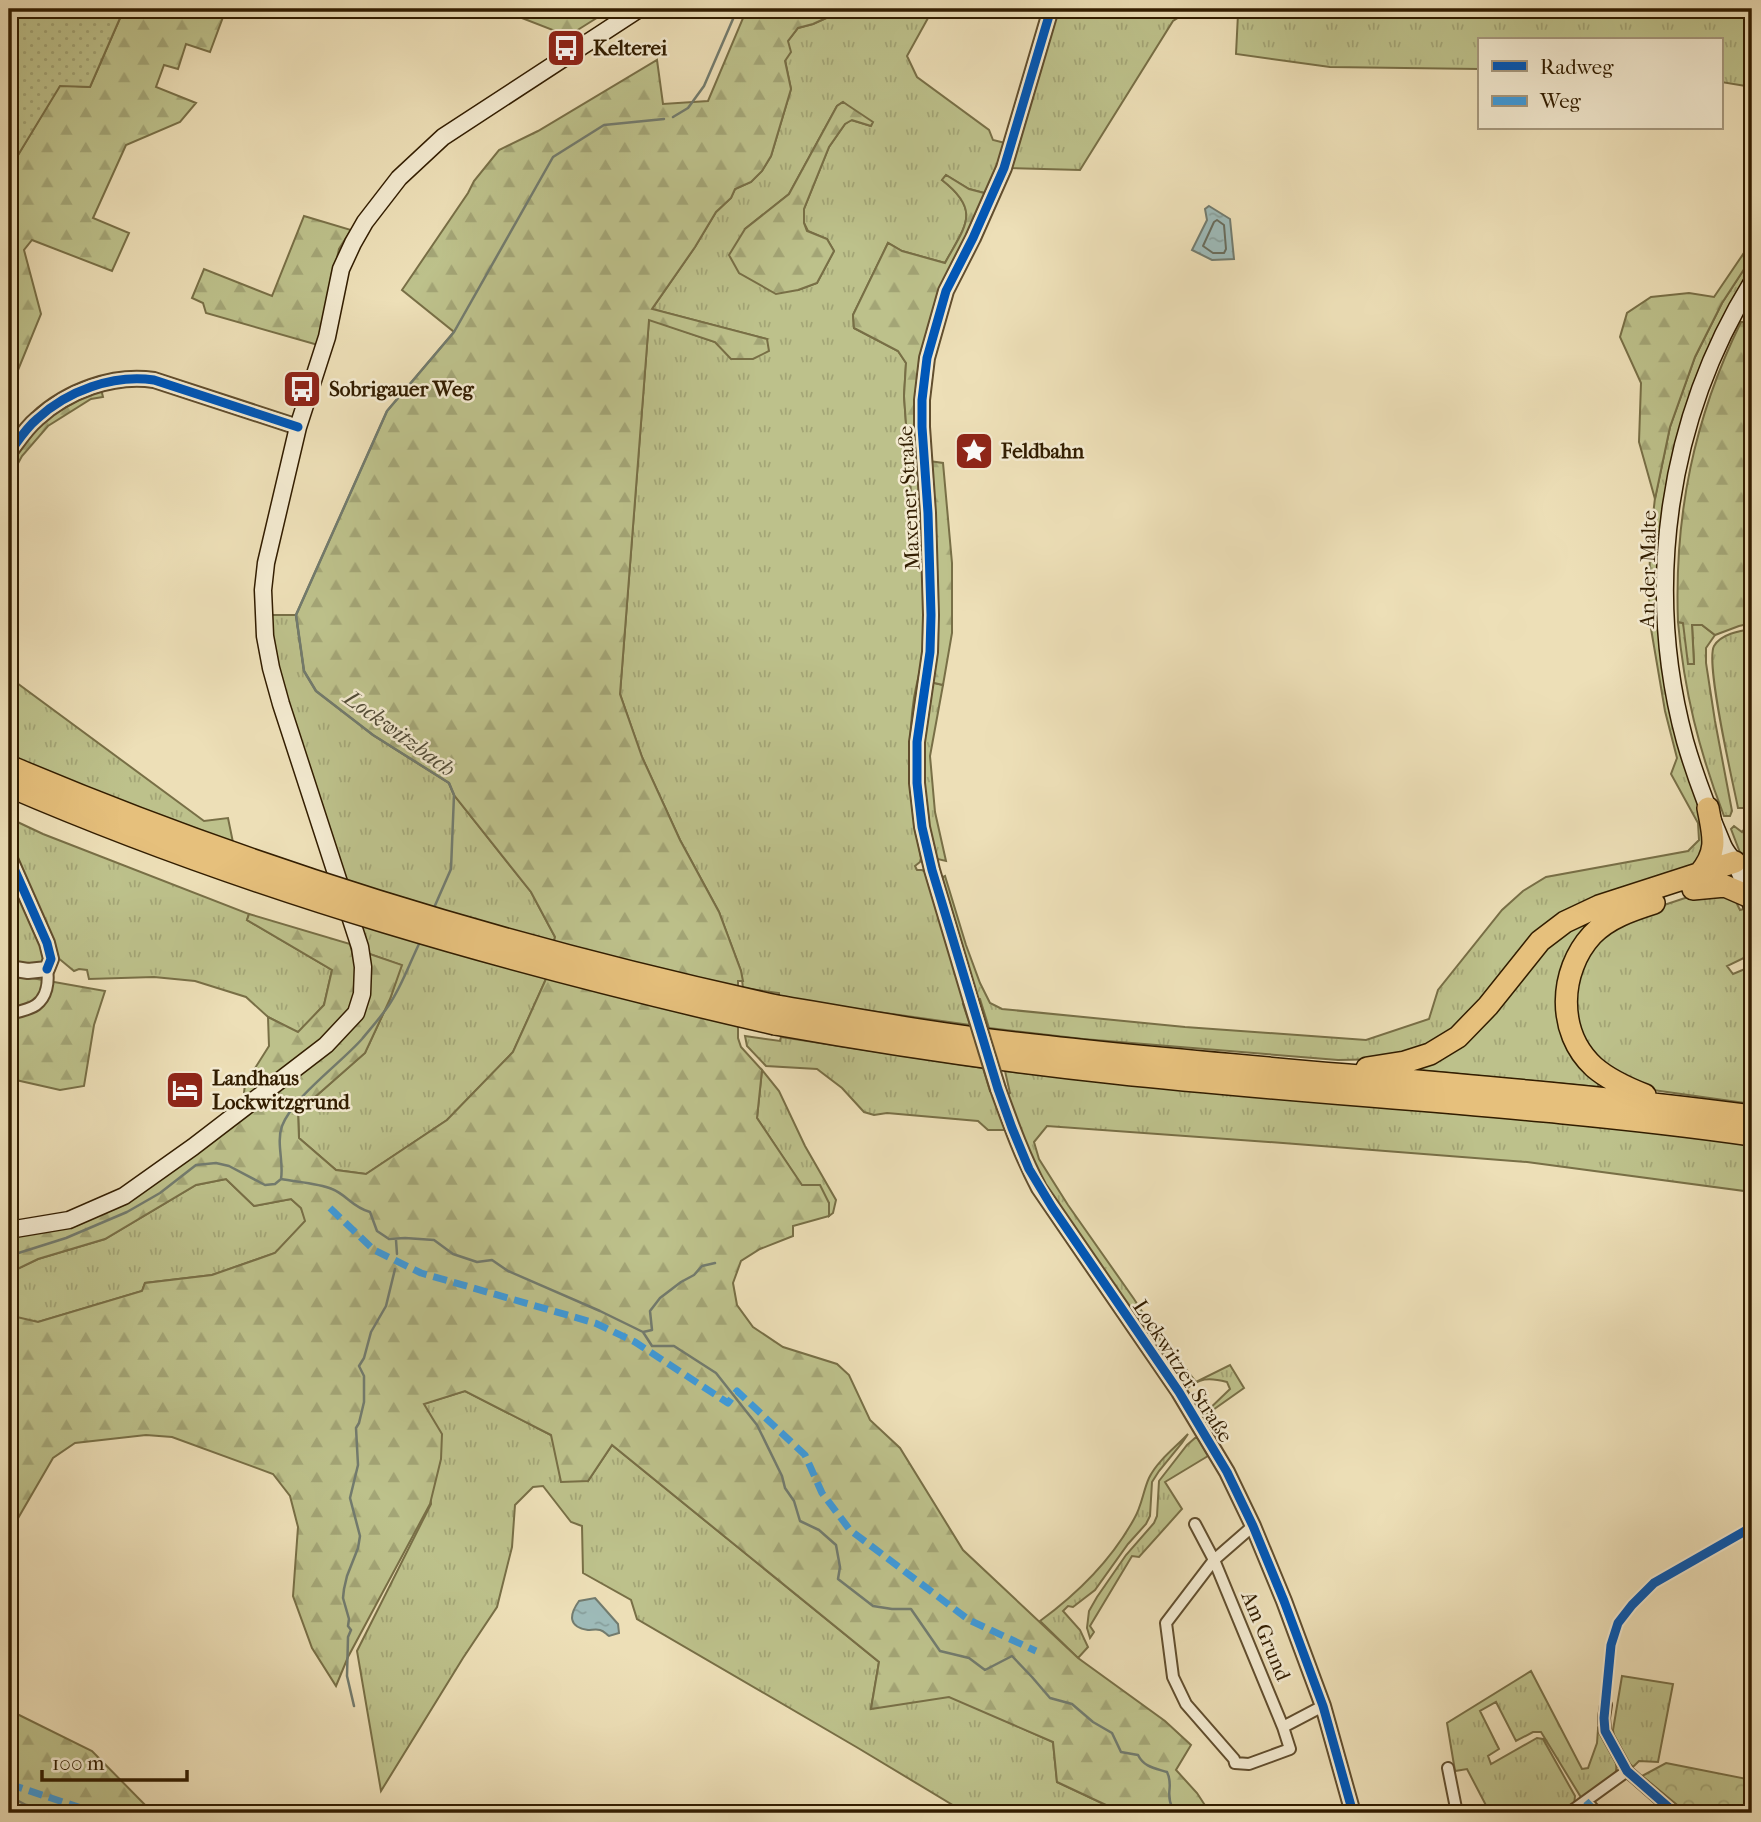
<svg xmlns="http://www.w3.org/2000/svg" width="1761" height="1822" font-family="'IM FELL French Canon',serif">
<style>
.grass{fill:url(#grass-tufts);stroke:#786f46;stroke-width:2;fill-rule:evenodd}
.forest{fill:url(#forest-firs);stroke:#786f46;stroke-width:2}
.park{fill:url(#park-crowns);stroke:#786f46;stroke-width:2}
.garden{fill:url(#garden-dots);stroke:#786f46;stroke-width:2}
.water{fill:url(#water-ripples);stroke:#727b6e;stroke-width:2}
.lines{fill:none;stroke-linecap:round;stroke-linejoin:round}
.shore{stroke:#686c5c;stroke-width:2}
.stream{stroke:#727b6e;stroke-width:2.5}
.minor-casing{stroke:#614e2e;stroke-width:14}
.tertiary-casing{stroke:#614e2e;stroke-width:18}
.secondary-casing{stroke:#321d00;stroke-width:19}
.motorway-casing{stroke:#321d00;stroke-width:24}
.minor{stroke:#f3ead0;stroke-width:10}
.tertiary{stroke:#f3ead0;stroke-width:14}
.secondary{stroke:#f3ead0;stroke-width:16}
.motorway{stroke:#e6c07c;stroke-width:21}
.tertiary-bridge-casing{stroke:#614e2e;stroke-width:18;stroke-linecap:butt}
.motorway-bridge-casing{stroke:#321d00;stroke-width:24;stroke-linecap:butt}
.tertiary-bridge{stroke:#f3ead0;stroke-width:14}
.motorway-bridge{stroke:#e6c07c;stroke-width:21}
.quiet{stroke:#3e9bdc;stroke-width:7;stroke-dasharray:14 7;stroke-linecap:butt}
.cycleway-casing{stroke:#f3ead0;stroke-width:13}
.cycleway{stroke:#0057b8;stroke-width:9}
.labels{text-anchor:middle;stroke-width:5;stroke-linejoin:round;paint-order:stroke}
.poi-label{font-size:21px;font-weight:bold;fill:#321d00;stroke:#f3ead0;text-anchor:start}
.street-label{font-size:21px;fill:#321d00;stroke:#f3ead0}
.water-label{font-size:23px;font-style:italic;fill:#524c37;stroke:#f3ead0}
</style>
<defs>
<pattern id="grass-tufts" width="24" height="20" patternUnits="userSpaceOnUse" patternTransform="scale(1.75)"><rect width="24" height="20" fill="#bdc18b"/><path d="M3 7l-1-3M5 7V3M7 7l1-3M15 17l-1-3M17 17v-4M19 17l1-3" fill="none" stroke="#a3a576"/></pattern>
<pattern id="forest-firs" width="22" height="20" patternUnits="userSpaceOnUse" patternTransform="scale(1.75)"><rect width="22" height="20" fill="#bdc18b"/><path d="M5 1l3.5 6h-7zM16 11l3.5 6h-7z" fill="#a3a576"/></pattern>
<pattern id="park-crowns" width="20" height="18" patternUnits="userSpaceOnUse" patternTransform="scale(1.75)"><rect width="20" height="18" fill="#bdc18b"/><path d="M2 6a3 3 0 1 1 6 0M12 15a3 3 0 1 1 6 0" fill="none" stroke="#a3a576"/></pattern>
<pattern id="garden-dots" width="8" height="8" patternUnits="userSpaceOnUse" patternTransform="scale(1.75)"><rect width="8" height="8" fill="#bdc18b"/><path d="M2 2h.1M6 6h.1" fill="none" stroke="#a3a576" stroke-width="1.8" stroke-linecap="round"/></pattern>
<pattern id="water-ripples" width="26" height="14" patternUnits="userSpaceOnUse" patternTransform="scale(1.75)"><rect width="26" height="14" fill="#9dbab8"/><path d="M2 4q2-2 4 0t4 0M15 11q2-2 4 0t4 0" fill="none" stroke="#889f9c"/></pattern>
</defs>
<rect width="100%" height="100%" fill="#eddfb7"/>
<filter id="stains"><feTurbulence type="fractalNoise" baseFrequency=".00286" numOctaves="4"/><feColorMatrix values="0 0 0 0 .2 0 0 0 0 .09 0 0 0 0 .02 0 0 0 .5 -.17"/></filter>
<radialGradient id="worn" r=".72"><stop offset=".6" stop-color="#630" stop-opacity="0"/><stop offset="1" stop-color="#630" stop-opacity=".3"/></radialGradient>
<path class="grass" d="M846,9H933L907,56L917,77L989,130L993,140L1005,143L988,194L969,189L946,175L942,180C982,211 965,226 945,263L902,251L888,243L853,315L854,328L898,351L906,363L904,396L913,521H922C924,562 927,603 924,645C923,662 917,680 914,698C906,752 910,804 921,858L920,862L915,866L917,870H922L926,872L966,1003L963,1004L970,1025L779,998V993L743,988L741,971L719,912L680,840L642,757L620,694L649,319L715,342L732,359L767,339L652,309L695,247L716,212L731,198L735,189L751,182L762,171L771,156L791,89L785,60L788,41L798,28L813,24ZM843,102L871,126L851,120L845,124L829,147L804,209V223L808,231L827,239L834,251L817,283L798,290L745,229L789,194L837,106Z
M1056,9H1192L1173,21L1080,170L1009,168Z
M1220,9H1752V87L1721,82V40H1479V69L1330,67L1236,54L1238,14L1222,16Z
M1752,257V268L1713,339L1697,376L1659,607L1708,829L1702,861L1597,903L1443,1041L1387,1059L1338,1060L1083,1039L989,1028L980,999H976L941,878L945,876L966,945L980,983L990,1003L1002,1009L1185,1027L1366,1040L1429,1019L1438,990L1502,910L1523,891L1546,877L1688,851L1699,840L1698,823L1671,774L1677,758L1665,711L1649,617L1650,542L1655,498L1670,427L1695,357L1722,303Z
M269,615H296L304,671L352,718L373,735L449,783L454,795L531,892L555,937L546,979L513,1052L447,1120L366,1174L336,1170L299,1138L298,1112L365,1053L390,999L401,965L364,952L275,661Z
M1678,622L1683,623L1694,663L1692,624L1702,625L1715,635L1706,648V663L1715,721L1732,811L1730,816H1724C1699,751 1684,691 1678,622Z
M1752,629V884L1731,829L1734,826L1742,832L1752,819L1745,808H1738C1733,783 1705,663 1714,646C1721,634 1739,631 1752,629Z
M9,672L17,683L204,821L228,818L236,857L9,768Z
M930,682L943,685L930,756L935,812L946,861L933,858L926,829L921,747Z
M9,818L43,834L249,914L247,920L332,970L324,1005L298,1033L268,1017L246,997L195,981L154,977L89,979L87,970L79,969L74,971L57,957L14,856L9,842Z
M9,865L47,958L39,965L9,964Z
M1706,891L1740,901L1737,904L1740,910L1744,909L1752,932V954L1727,966L1733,974L1752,966V1104L1653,1090L1618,1077L1581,1041L1571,1007L1586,951L1631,916Z
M1631,904L1561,981L1599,1079L1598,1087L1407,1069L1420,1063L1557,932Z
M745,1036L780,1041L781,1037L983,1068L990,1091L993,1090L1006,1130H988L978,1121L887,1113L874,1115L864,1112L842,1088L817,1069L766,1066L747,1046Z
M762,1070L779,1091L805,1146L836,1200L833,1213L829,1216V1203L802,1186L757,1118Z
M1005,1071L1204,1092L1621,1128L1752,1145V1192L1527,1162L1283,1143L1047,1126L1034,1142L1039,1159L1068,1205L1134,1299L1165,1347L1176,1356L1196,1382L1230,1365L1244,1388L1203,1417L1202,1416L1230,1389L1227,1382C1208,1377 1200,1378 1185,1390L1183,1389C1178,1376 1174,1364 1162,1356L1052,1199L1037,1171L1007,1095L1010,1093Z
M226,1179L254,1206L291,1199L301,1208L306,1221L275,1253L212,1275L145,1283L142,1291L38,1322L17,1318L9,1321V1273L38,1259L105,1239L196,1185Z
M465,1391L551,1435L588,1481L612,1445L879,1662L871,1708L949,1696L1053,1742L1057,1782L1123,1813H966L858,1748L637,1619L631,1600L583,1573L582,1526L571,1522L543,1486L533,1487L515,1505L512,1547L497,1607L463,1658L381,1791L357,1651L431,1504L423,1404Z
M1188,1434L1182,1443L1159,1471L1152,1482L1150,1516L1146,1524L1128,1544L1095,1590L1073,1607L1068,1606L1063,1611L1080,1630L1088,1647L1078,1658L1040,1621C1077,1594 1112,1559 1134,1519C1142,1506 1143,1491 1149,1478C1157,1461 1176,1447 1188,1434Z
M1195,1438H1198L1208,1456L1165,1482L1182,1509L1139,1557L1132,1556L1090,1626L1094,1632L1090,1638L1087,1628L1089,1611L1097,1597L1126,1555L1154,1523L1157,1516L1159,1481L1187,1445Z
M1531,1671L1582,1769L1588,1768L1597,1743L1598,1729C1606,1743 1621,1759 1615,1775L1582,1799L1541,1732H1533L1516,1741L1496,1702L1480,1711L1499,1749L1488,1756L1491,1764L1537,1738L1543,1739L1575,1796L1574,1805L1562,1813H1490L1467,1769L1455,1771L1447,1723Z
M1622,1676L1673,1684L1658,1762L1639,1761L1633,1767C1624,1759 1614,1742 1613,1730Z"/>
<path class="forest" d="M124,9H226L210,52L186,44L178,69L164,65L156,87L196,103L180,122L126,145L93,218L129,233L112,271L32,240L24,250L41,314L9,392V170L60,85L90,87Z
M509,9H611L568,36L509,13Z
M752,9H846L813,24L798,28L788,41L791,52L785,61L791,89L771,156L762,171L751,182L735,189L731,198L716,212L695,247L652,309L767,339L769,351L753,359H731L715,342L649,320L620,694L642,757L680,840L719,912L741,971L743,981H738V1038L741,1047L762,1070L757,1118L802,1185H820L829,1203V1216L793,1226V1236L760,1249L741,1261L733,1283L737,1305L753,1327L783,1347L837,1364L849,1375L870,1420L900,1448L963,1550L1078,1658L1165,1721L1191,1745L1176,1770L1197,1793L1210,1813H1123L1057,1782L1053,1742L949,1697L871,1709L879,1662L612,1445L588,1481L561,1482L551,1435L465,1391L424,1404L442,1434L441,1459L430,1504L348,1657L336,1686L312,1648L293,1596L298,1527L290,1496L273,1474L172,1437L146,1435L75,1443L53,1458L17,1520L9,1539V1321L17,1317L38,1322L142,1291L145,1283L212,1275L275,1253L305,1221L301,1208L291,1199L254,1206L226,1179L196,1185L105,1239L38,1259L9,1273V1236L71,1224L346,1032L364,952L402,965L390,999L365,1053L298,1112L299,1138L336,1170L366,1174L447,1120L513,1052L546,979L555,937L531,892L454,795L449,783L373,735L316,691L304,671L296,615L387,411L454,332L402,290L468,193L474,181L499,150L538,131L657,60L663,104L708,101L743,18Z
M843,102L873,122L871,126L852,120L845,124L829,147L804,209V223L807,231L827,239L834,251L817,283L798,290L776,294L739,273L729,255L745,229L789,194L837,106Z
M946,175L969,189L988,194L923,357L916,387V432L922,521H913L904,396L906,363L898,351L854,328L853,315L888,243L902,251L945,263C965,226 982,211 942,180Z
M304,216L351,230L339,249L318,345L206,313L203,303L192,298L204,269L272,296Z
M1752,241V257L1722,303L1695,357L1670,427L1655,499L1639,442L1641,383L1620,337L1627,313L1651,297L1689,293L1714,297Z
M1741,322H1752V623L1739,626L1715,635L1702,625H1692L1694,664H1688L1683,623L1678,622C1674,515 1694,418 1741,322Z
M101,389L103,397L91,399L48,426L22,456L9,480V444L38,423L95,391Z
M929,461L943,463L952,563V633L943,685L930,682C932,661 936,639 937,617C939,565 934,513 929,461Z
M249,914L350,944C354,959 359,976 355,992C347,1033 282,1074 249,1099L244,1093L245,1084L269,1046L268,1017L298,1032L324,1005L332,970L247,920Z
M9,974L105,991L94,1025L84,1086L60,1090L16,1080L9,1074Z
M9,1710L92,1751L153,1813H9Z"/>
<path class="park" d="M1666,1763L1752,1780V1813H1687L1642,1776Z"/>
<path class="garden" d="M9,9H124L90,87L60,86L9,170Z"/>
<path class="water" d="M1209,206L1230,219L1234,259L1212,260L1192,250L1207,220L1205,209Z
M595,1598L618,1624L619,1633L609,1636C606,1634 604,1631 600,1630C596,1629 592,1630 588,1630C568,1627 569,1615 579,1601Z"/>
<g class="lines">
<path class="shore" d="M1217,220L1224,225L1226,249L1224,253H1213L1203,246L1214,222Z"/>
<path class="stream" d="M673,117L688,108L704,86L736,12L739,9
M433,910L451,869L454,795L449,783L373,735L316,691L304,671L296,615L387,411L454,332L553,157L604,125L664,119
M281,1179C297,1182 318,1183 332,1189C347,1195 352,1207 370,1212L377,1231L389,1239L405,1238L434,1240L453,1254L477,1262L492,1260L508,1271L600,1311L643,1332L652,1346H674L716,1373L757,1425L782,1476L785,1488L794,1501L800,1521L819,1530L836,1545L840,1567L838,1579L873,1606L892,1609H911L940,1651L969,1658L985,1670L1012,1656L1032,1677L1050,1698L1072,1704L1093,1722L1112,1733L1121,1752L1138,1755C1144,1767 1154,1768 1167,1772C1174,1786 1165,1793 1172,1807L1187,1813
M396,1240L397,1254
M9,1256L66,1238L127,1212L160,1193L196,1165L216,1163L229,1166L265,1185L275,1184L281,1179C284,1162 276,1143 282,1126C293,1097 341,1063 362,1039C371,1028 381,1017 389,1005C402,986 410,962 420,942
M643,1332L652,1330L650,1311L660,1298L681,1282L694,1275L702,1266L715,1263
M354,1706L347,1676L348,1637L351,1630L348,1626L349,1619L343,1598L344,1589L347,1576L358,1548L360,1536L350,1498L358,1465L356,1428L359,1423L364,1402V1376L359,1366L364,1358L371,1332L386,1306L395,1269
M9,1796L26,1805L55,1808L57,1813"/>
<g class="minor-casing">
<path id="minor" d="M9,1014C17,1012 29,1010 36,1005C47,997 49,982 47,969
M1195,1524L1214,1560L1283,1727L1290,1749L1249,1764L1235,1763L1234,1759L1186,1704L1173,1677L1166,1623L1214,1560L1253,1526
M1606,1705L1604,1718L1605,1731L1627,1771L1675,1813
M1283,1727L1323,1706
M1448,1768L1457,1813
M1586,1801L1597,1813
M1569,1813L1627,1771"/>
</g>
<g class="tertiary-casing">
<path id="tertiary" d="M9,453C18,441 26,428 37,419C67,391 113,374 154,380L298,427
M9,857L47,943L51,959L47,969L28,971L9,968
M971,1001L932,870L922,827L917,783V742L930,652L931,615L928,513L922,427V400L927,358L946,291L973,238L1004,168L1051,9
M998,1089C1010,1122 1022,1156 1039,1188L1179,1392L1227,1472L1253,1526L1284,1601L1323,1706L1353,1813"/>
</g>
<g class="secondary-casing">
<path id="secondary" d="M1752,282C1668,418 1643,586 1685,741C1695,776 1709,812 1723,845C1726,852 1731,857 1735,863C1743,876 1747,893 1752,907
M9,1230L69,1220L124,1196L193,1147L326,1045L356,1013L362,994L363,967L360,947L281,704L271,668L265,636L263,590L266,563L298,427L327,337L341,269L353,243L365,222L399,178L443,137L639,9"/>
</g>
<g class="motorway-casing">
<path id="motorway" d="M1700,873C1719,850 1713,835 1708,808
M1693,889L1725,886L1748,896
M777,1006C859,1020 941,1035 1024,1044C1266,1072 1510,1084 1752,1116
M775,1024C887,1044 1001,1061 1115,1073C1327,1096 1541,1105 1752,1135
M1367,1068L1405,1062L1430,1054L1458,1037L1488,1006L1540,941L1565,922L1599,906L1735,862
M1645,1095C1627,1088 1609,1080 1594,1067C1556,1032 1559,971 1592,935C1608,918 1632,910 1654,903"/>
</g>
<use href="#minor" class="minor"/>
<use href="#tertiary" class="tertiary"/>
<use href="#secondary" class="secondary"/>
<use href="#motorway" class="motorway"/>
<g class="tertiary-bridge-casing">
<path id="tertiary-bridge" d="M971,1001L998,1089"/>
</g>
<g class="motorway-bridge-casing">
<path id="motorway-bridge" d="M9,766C256,871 515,949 777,1006
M9,786C255,892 513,964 775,1024"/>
</g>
<use href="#tertiary-bridge" class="tertiary-bridge"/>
<use href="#motorway-bridge" class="motorway-bridge"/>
<path class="quiet" d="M330,1208L374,1250L421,1273L595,1323L635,1342L728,1403L737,1391L805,1455L822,1493L850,1530L969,1620L1036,1651
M9,1784L96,1813
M1586,1801L1597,1813"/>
<g class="cycleway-casing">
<path id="cycleway" d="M1051,9L1004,168L973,238L946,291L927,358L922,400V427L928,513L931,615L930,652L917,742V783L922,827L932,870L998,1089L1012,1128L1029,1169L1052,1207L1179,1392L1227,1472L1253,1526L1284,1601L1323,1706L1353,1813
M9,453C18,441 26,428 37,419C67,391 113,374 154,380L298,427
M9,857L47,943L51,959L47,969
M1675,1813L1627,1771L1605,1731L1604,1718L1611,1645L1618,1623L1632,1605L1654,1583L1752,1527"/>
</g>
<use href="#cycleway" class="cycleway"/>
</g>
<defs>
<g id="bus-square" transform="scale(2.0125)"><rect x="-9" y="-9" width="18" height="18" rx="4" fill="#8f2418" stroke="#f3ead0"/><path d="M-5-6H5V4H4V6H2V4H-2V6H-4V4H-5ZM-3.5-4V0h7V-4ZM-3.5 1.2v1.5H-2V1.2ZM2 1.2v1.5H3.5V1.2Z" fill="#fff"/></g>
<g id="sight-square" transform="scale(2.0125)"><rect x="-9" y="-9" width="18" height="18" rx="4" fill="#8f2418" stroke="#f3ead0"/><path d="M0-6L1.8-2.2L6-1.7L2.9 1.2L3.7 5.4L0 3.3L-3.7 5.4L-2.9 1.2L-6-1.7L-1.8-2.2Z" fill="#fff"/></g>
<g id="hotel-square" transform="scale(2.0125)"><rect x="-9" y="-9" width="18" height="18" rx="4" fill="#8f2418" stroke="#f3ead0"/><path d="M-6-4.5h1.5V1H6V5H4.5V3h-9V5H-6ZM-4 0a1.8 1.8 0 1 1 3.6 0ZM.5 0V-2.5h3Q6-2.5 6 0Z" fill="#fff"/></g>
</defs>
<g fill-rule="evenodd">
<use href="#bus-square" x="566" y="48"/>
<use href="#bus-square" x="302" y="389"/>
<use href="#sight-square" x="974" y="451"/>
<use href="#hotel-square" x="185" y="1090"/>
</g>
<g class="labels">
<g class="poi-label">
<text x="593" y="55">Kelterei</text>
<text x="329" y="396">Sobrigauer Weg</text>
<text x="1001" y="458">Feldbahn</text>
<text x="212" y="1085">Landhaus<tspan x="212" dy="24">Lockwitzgrund</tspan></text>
</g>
<g class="street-label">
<text transform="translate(909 498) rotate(-93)" y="7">Maxener Straße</text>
<text transform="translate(1648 569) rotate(-89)" y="7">An der Malte</text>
<text transform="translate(1183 1371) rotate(57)" y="7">Lockwitzer Straße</text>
<text transform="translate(1266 1636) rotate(67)" y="7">Am Grund</text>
</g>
<g class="water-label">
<text transform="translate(400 733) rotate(36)" y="8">Lockwitzbach</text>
</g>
</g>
<rect width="1761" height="1822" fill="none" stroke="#eddfb7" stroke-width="35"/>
<rect x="10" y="10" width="1740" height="1801" fill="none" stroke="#321d00" stroke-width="3.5"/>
<rect x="18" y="18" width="1726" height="1787" fill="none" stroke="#321d00" stroke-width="2"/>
<rect x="1478" y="38" width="245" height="91" fill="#f3ead0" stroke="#a6987d" stroke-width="2"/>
<rect x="1492" y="61" width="35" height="10" fill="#0057b8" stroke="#a6987d" stroke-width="2"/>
<text x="1540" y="74" font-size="21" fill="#321d00">Radweg</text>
<rect x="1492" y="96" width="35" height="10" fill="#3e9bdc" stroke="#a6987d" stroke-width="2"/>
<text x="1540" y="108" font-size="21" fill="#321d00">Weg</text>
<path d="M42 1770v10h145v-10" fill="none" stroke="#321d00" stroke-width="3.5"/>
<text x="52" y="1770" font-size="21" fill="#321d00" stroke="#f3ead0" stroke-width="5" paint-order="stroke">100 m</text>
<rect width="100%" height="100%" filter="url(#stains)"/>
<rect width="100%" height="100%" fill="url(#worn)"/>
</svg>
